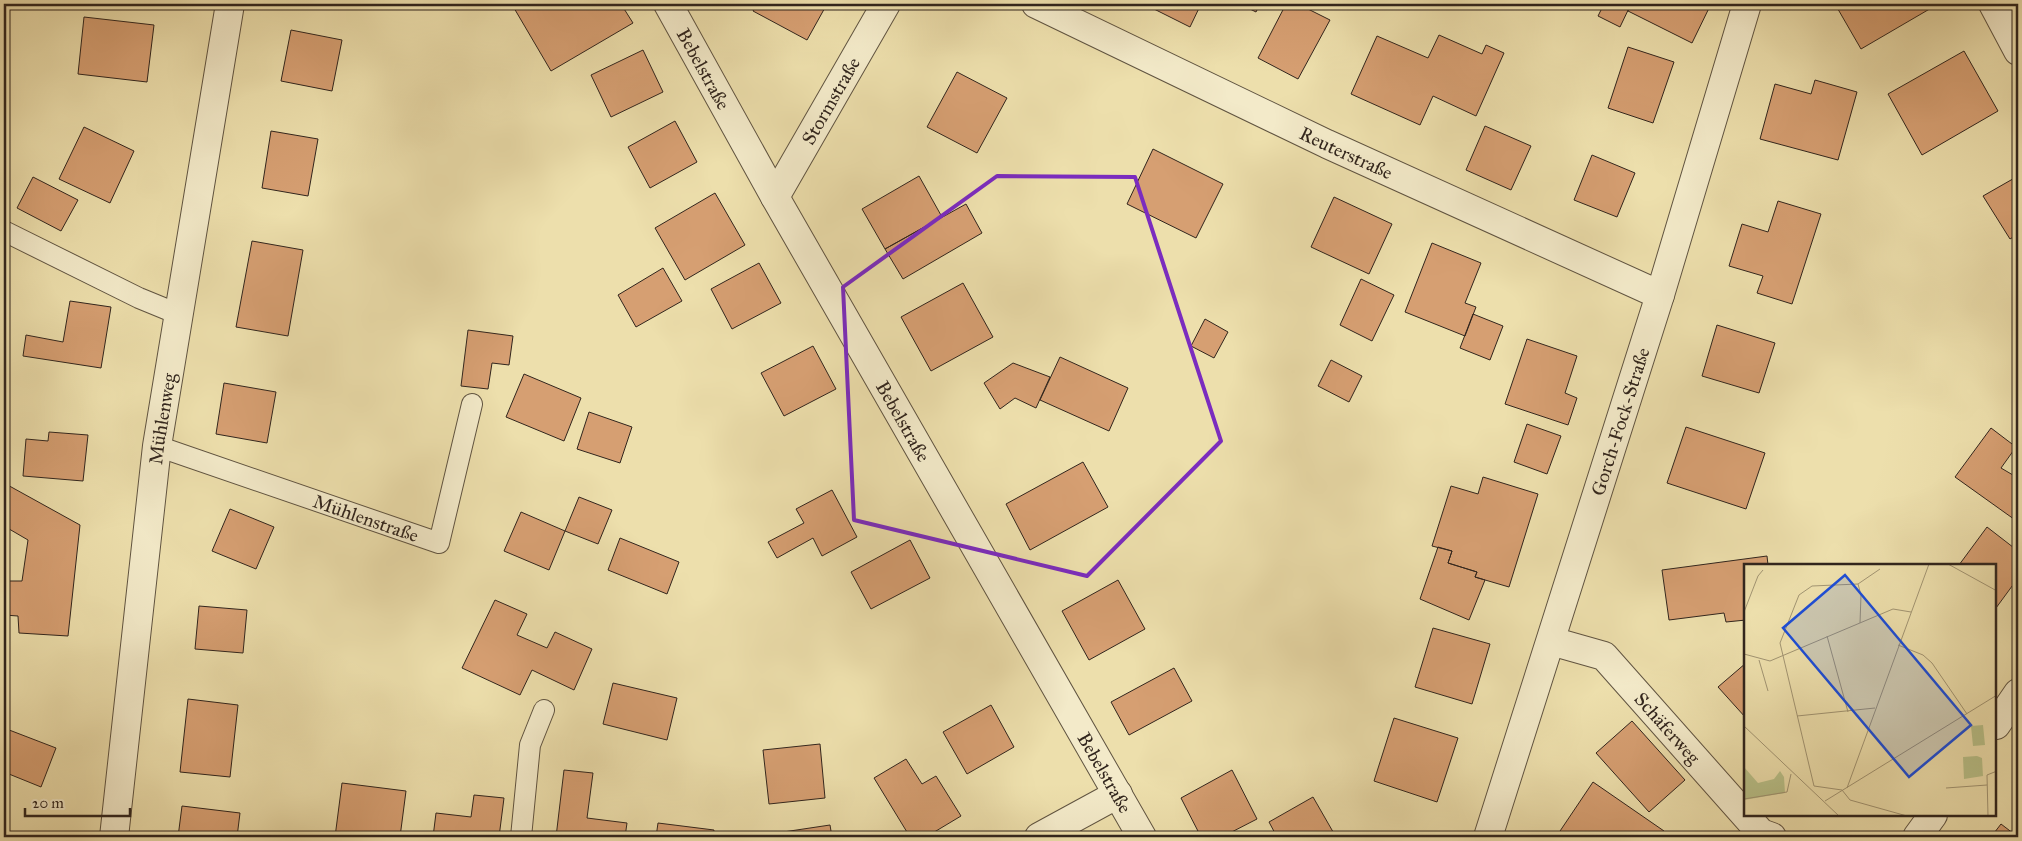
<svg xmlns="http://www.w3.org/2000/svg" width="2022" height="841" font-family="'IM FELL Great Primer',serif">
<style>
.building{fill:#d69f72;stroke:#31251d}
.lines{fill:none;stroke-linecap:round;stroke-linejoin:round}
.service-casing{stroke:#605441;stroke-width:22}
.minor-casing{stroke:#605441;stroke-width:30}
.service{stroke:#f3eac9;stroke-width:20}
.minor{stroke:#f3eac9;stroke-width:28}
.marked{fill:none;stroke:#7b2cbf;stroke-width:4;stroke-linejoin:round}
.labels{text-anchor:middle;stroke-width:4;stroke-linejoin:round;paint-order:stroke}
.street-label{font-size:19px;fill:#31251d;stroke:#f3eac9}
.inset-road{fill:none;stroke:#a29573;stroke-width:1}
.view{fill:#1d4ed8;fill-opacity:0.15;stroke:#1d4ed8;stroke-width:2.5}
.inset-edge{fill:none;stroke:#31251d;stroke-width:2.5}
</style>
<rect width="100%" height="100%" fill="#eddfac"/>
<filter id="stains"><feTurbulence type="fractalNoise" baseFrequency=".004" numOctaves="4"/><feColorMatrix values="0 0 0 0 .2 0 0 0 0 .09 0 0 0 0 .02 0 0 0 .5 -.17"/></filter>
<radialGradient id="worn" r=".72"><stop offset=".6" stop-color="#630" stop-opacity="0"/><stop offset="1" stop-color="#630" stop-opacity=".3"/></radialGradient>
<path class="building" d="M522,4H621L633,23L551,71L514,8Z
M757,4H827L807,40L753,11Z
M1146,4H1201L1190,27L1146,5Z
M1240,4H1260L1256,12Z
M1286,4H1298L1330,20L1298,79L1258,58Z
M1604,4H1631L1620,27L1598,16Z
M1631,4H1711L1692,43L1628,11Z
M1835,4H1931L1933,7L1861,49Z
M84,17L154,25L147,82L78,74Z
M291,30L342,40L332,91L281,81Z
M1439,35L1482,54L1486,45L1504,53L1476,116L1433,96L1420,125L1351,94L1377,36L1428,58Z
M1628,47L1674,62L1653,123L1608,108Z
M643,50L663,92L611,117L591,75Z
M1964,51L1998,111L1922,155L1888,94Z
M957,72L1007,98L977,153L927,127Z
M1815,80L1857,92L1838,160L1760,139L1775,84L1811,94Z
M675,121L697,162L650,188L628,147Z
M1485,126L1531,146L1511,190L1466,170Z
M84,127L134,151L110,203L59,179Z
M271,131L318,139L308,196L262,188Z
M1153,149L1223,184L1196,238L1127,204Z
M1592,155L1635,173L1617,217L1574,200Z
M919,176L942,217L885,249L862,209Z
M2018,176V234L2010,239L1983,196Z
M33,177L78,200L61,231L17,208Z
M715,193L745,245L685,280L655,228Z
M1334,197L1392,224L1369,274L1311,247Z
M1778,201L1821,214L1792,304L1757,293L1763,276L1729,266L1742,224L1768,232Z
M966,204L982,233L903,279L885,249Z
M252,241L303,250L288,336L236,327Z
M1432,243L1481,263L1465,303L1476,307L1465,336L1405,312Z
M759,263L781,303L732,329L711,289Z
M663,268L682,301L636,327L618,295Z
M1361,279L1394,295L1372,341L1340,325Z
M963,283L993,337L931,371L901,317Z
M70,301L111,307L101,368L23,356L26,335L63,342Z
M1473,314L1503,326L1490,360L1460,348Z
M1205,319L1228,332L1214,358L1191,346Z
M1717,325L1775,343L1759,393L1702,376Z
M468,330L513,336L509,365L492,363L488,389L461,386Z
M1527,339L1577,356L1565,393L1577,398L1568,425L1505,404Z
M813,346L836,389L784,416L761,373Z
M1060,357L1128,388L1109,431L1040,400Z
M1331,360L1362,376L1349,402L1318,386Z
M1013,363L1050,377L1036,408L1015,398L1000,409L984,383Z
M524,374L581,398L564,441L506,417Z
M224,383L276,392L267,443L216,434Z
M589,412L632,427L620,463L577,449Z
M1527,424L1561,436L1547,474L1514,462Z
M1686,427L1765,453L1746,509L1667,483Z
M1991,428L2016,447L2001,468L2018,478V522L1955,477Z
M49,432L88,435L83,481L23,476L26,439L48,441Z
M1083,462L1108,507L1030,550L1006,504Z
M1483,477L1538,494L1509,587L1475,577L1477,572L1448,563L1452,551L1432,546L1451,486L1478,494Z
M4,483L80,525L68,636L19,633L18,616L4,615V581H22L28,540L4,526Z
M832,490L857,537L822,556L813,538L777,558L768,542L804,523L796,509Z
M579,497L612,510L598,544L565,531Z
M230,509L274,527L256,569L212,551Z
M521,512L565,531L549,570L504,551Z
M1987,527L2018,551V578L1996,608V565H1959Z
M620,538L679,562L667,594L608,570Z
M910,540L930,578L871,609L851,572Z
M1438,547L1452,551L1448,563L1477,572L1475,577L1485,580L1469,620L1420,599Z
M1767,556L1768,565H1746V620L1726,622L1724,613L1669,620L1662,570Z
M1118,580L1145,629L1089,660L1062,611Z
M495,600L527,614L517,635L547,648L555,632L592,649L574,690L532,670L520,695L462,668Z
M199,606L247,610L243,653L195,649Z
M1433,628L1490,644L1472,704L1415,687Z
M1746,663V718L1718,687Z
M1174,668L1192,701L1129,735L1111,702Z
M613,683L677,698L667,740L603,724Z
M188,699L238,705L230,777L180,772Z
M991,705L1014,747L967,774L943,732Z
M1394,718L1458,738L1437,802L1374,781Z
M1632,721L1685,780L1649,812L1596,753Z
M4,728L56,748L41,787L4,772Z
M820,744L825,798L769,804L763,750Z
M906,759L922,784L936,776L961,816L926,837H910L874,778Z
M564,770L593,773L587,818L627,823L625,837H556Z
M1232,770L1257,819L1222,837H1201L1181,798Z
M1593,782L1664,831L1660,837H1556Z
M342,783L406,791L400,837H335Z
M474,795L504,798L499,837H433L436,813L471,817Z
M1313,797L1336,837H1277L1269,822Z
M182,806L240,813L237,837H178Z
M658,823L714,830L713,837H656Z
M2001,824L2018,837H1991Z
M830,825L832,837H750Z"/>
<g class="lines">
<g class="service-casing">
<g id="service">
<path d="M4,231L139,298L178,314"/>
<path id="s1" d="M157,446L439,543L472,404"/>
<path d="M521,837L530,745L544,710"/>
</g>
</g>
<g class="minor-casing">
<g id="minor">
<path id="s2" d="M668,4L775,197L1142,837"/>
<path id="s3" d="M1036,4L1327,144L1660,295"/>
<path d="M1993,4L2018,51"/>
<path id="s4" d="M775,197L886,4"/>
<path id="s5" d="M1551,641L1604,656L1761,833L1772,837"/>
<path d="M1996,725L2018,693"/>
<path id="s6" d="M114,837L157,446L230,4"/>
<path d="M1039,837L1118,794"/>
<path id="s7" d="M1488,837L1660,295L1747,4"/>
<path d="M1917,837L1933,815"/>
</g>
</g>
<use href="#service" class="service"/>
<use href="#minor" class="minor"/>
</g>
<path class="marked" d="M997,176L1135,177L1221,441L1087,576L854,520L843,287Z"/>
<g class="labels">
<g class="street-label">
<text dy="7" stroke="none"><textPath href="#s2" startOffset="74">Bebelstraße</textPath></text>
<text dy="7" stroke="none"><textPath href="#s4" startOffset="111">Stormstraße</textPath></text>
<text dy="7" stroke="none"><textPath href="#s3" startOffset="344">Reuterstraße</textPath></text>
<text dy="7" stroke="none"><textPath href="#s6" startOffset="421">Mühlenweg</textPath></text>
<text dy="7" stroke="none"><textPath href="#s2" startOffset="479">Bebelstraße</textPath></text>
<text dy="7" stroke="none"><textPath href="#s7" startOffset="436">Gorch-Fock-Straße</textPath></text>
<text dy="7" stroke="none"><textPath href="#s1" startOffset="221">Mühlenstraße</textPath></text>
<text dy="7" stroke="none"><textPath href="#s5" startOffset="151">Schäferweg</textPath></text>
<text dy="7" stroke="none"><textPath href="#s2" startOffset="884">Bebelstraße</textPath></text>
</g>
</g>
<g transform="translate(1744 564)">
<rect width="252" height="252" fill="#eddfac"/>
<path d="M239,161L241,181L229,182L227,162ZM233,192L238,194L239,212L220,215L219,193ZM0,203L14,219L30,215L36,207L40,213L41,229L0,236Z" fill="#b9c189"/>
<path class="inset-road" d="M204,0L253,27M114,20L136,5M0,48L14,12L19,6M83,72L104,148M154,81L179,91L188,99L223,150M0,90L26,97L149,45L167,48M15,96L24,127M53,152L131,144M0,162L95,252M70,222L36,79L55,31L68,22L114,20L117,31L116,59M70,222L98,226M103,224L185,0M202,224L243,221M98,226L106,236L163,252M0,235L43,228L47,210M81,237L253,131M244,252L243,211L253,207"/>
<path class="view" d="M101,11L227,161L165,213L39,64Z"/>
<rect width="252" height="252" class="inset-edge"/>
</g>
<rect width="2022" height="841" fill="none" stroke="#eddfac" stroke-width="20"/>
<rect x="5" y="5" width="2012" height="831" fill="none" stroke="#31251d" stroke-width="2.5"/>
<rect x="10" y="10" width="2002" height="821" fill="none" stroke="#31251d"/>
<path d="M25 808v8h105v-8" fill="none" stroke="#31251d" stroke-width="2.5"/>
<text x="32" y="808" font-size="15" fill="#31251d" stroke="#f3eac9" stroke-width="4" paint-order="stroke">20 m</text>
<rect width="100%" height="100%" filter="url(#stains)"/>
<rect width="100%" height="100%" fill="url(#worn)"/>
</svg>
